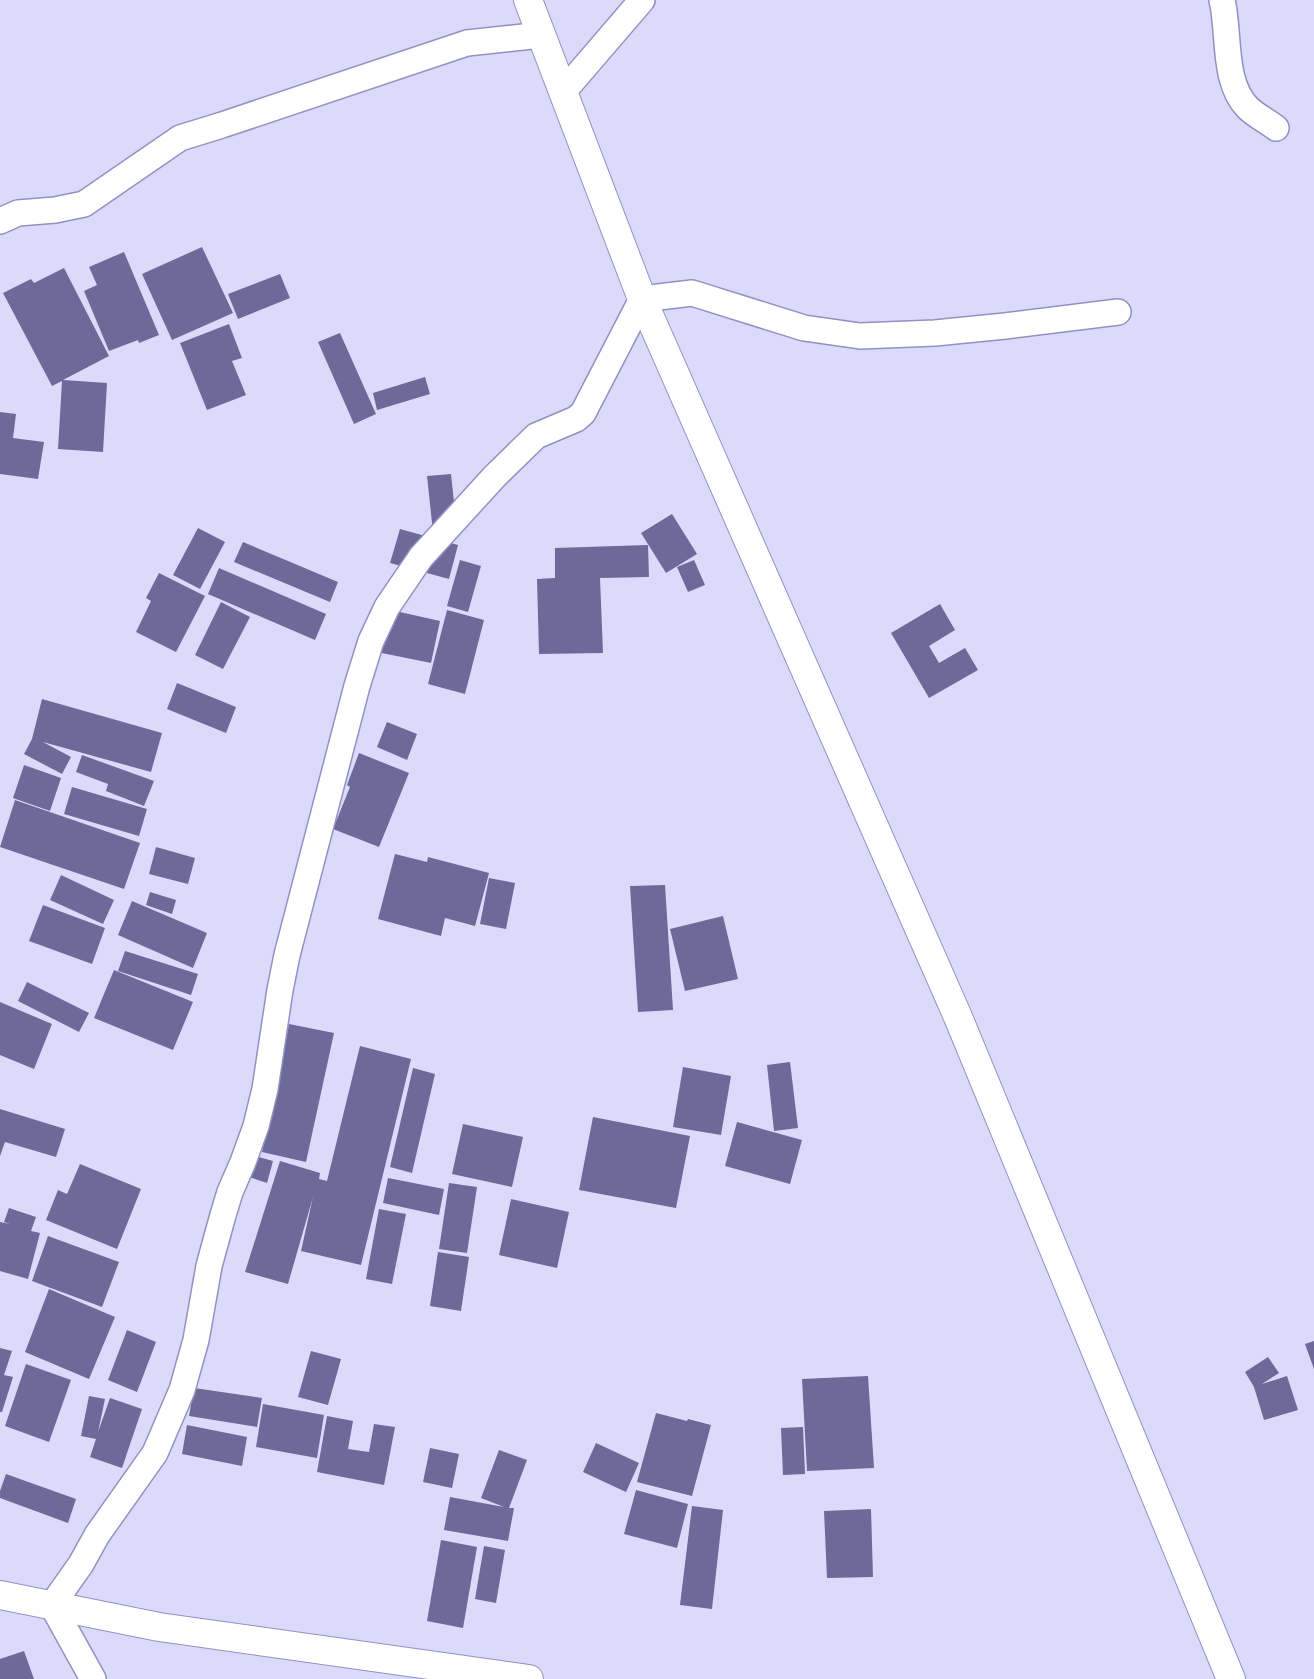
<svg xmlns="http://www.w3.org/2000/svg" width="1314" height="1679" font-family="Signika,sans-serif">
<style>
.building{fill:#6d6998}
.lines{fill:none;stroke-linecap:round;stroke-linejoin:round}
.minor-casing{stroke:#9390c2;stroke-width:28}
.tertiary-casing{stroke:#9390c2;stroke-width:30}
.secondary-casing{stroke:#9390c2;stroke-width:30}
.minor{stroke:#fff;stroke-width:25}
.tertiary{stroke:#fff;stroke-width:28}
.secondary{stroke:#fff;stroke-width:28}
</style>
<rect width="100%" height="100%" fill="#dcdafb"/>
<path class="building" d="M202,247L233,313L172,340L142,274Z
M124,252L159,335L139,343L138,340L109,351L84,291L97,285L89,267Z
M64,268L109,356L63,380L107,383L103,452L58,449L62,381L52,386L3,293L31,279L34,283Z
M280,274L290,298L238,319L228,294Z
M229,324L242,358L232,361L246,395L207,410L180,343Z
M340,333L376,414L354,424L318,342Z
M425,377L430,394L377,410L373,393Z
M0,412L16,414L13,438L44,442L38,479L0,474Z
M451,474L457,530L433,532L427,476Z
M672,514L697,554L666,573L641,533Z
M198,528L225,542L200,589L173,575Z
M400,529L458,545L449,579L390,563Z
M243,542L338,582L330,602L234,562Z
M648,545L649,577L600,578L603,653L539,654L537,579L555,578V548Z
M460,560L481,566L468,612L447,606Z
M694,560L705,585L688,592L677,567Z
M219,568L326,614L315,640L208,594Z
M159,573L205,596L176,652L136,632L151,601L146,598Z
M221,602L250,617L223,669L195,655Z
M940,604L955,630L929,646L939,663L965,648L978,670L929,698L891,633Z
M382,608L440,621L431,663L372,651Z
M447,610L484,620L465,694L428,684Z
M177,683L236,707L226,733L167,709Z
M42,699L162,733L151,772L43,742L71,757L62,774L24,754L32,739Z
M387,722L417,734L407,760L377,747Z
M359,753L409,773L379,847L333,829L350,787L347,785Z
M82,755L154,781L144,806L106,791L108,784L76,772Z
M24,765L61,778L50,811L13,798Z
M72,787L147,809L139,836L64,814Z
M15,800L140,843L124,889L0,847Z
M156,847L195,858L188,884L149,874Z
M395,854L427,862L428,857L489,873L475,926L445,918L441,936L378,919Z
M61,875L114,900L103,924L50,900Z
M489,878L515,883L506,929L480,924Z
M665,885L673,1010L638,1012L630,886Z
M150,892L176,900L172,914L146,905Z
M132,901L207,933L193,968L118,935Z
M43,905L105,928L92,964L29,941Z
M723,916L738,979L685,991L670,929Z
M125,951L198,974L191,995L118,971Z
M114,970L193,1002L173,1050L94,1018Z
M27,982L89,1013L79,1032L18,1001Z
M0,1002L52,1024L34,1069L0,1055Z
M289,1024L334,1033L306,1162L262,1152Z
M360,1046L411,1059L361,1265L301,1251L313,1197L288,1284L245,1272L280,1161L320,1173L319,1179L327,1181Z
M790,1062L798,1128L774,1131L767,1065Z
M683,1067L731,1076L721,1135L673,1127Z
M413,1068L435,1074L412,1173L390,1167Z
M0,1109L65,1129L56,1157L5,1142L0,1156Z
M593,1117L690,1136L676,1208L579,1190Z
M737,1122L802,1140L790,1184L725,1166Z
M463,1124L523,1137L512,1187L452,1174Z
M255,1156L273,1161L267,1183L249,1177Z
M80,1164L141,1189L117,1249L46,1220L58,1190L67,1194Z
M388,1178L444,1189L439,1215L383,1203Z
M449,1183L477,1187L467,1253L439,1249Z
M511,1199L569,1212L557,1268L499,1255Z
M9,1208L36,1217L31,1231L40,1233L28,1279L0,1271V1222L10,1224L4,1222Z
M379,1209L406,1214L392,1284L366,1279Z
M48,1236L119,1262L102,1307L32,1281Z
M438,1252L469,1257L461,1311L430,1306Z
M49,1289L115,1317L89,1379L25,1352Z
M127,1330L156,1342L137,1392L108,1380Z
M1314,1341V1369L1305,1344Z
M0,1348L12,1351L4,1375L13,1377L2,1412H0Z
M311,1351L341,1359L328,1405L298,1397Z
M1268,1357L1279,1373L1262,1384L1287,1376L1298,1410L1264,1420L1254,1387L1245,1372Z
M26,1364L71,1380L49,1442L5,1426Z
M868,1376L874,1468L807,1471L802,1379Z
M194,1388L262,1398L257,1427L189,1416Z
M89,1396L105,1399L98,1432L110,1398L142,1409L122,1468L90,1457L96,1439L81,1436Z
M263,1404L324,1415L317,1458L256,1447Z
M656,1413L687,1421L688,1419L711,1425L692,1496L637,1482Z
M327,1416L353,1421L348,1449L369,1452L374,1424L395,1427L384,1485L317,1472Z
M187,1425L247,1437L242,1466L182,1454Z
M803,1427L805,1474L783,1475L781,1428Z
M596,1443L639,1463L626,1492L583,1472Z
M430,1448L459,1454L452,1488L423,1482Z
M499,1450L527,1460L509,1508H514L508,1541L444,1530L450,1497L504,1507L481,1498Z
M6,1474L76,1499L68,1523L0,1498V1491Z
M636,1490L688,1504L677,1548L624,1534Z
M692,1506L723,1510L712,1609L680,1605Z
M871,1509L873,1577L827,1578L824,1511Z
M441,1540L477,1547L463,1628L427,1621Z
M484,1546L505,1550L496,1603L475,1599Z
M24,1651L34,1679H0V1659Z"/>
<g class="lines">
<g class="minor-casing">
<path id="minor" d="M1222,0C1230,33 1222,82 1248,108C1255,115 1267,121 1276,128
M563,92L642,0
M0,221L18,213L55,210L84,204L180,138L222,125L467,43L541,35
M93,1679L52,1605L81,1564L97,1535L155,1453L182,1390L196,1340L209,1266L223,1215L230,1192L243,1162L256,1126L265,1089L280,990L287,955L357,686L371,641L387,607L421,557L495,476L536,436L576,419L583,413L642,299L692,293L804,328L860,336L935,333L1005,326L1118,312"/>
</g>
<g class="tertiary-casing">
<path id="tertiary" d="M0,1595L159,1627L529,1679"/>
</g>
<g class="secondary-casing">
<path id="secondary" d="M528,0L642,299L958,1017L1231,1679"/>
</g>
<use href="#minor" class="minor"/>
<use href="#tertiary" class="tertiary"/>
<use href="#secondary" class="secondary"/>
</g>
</svg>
